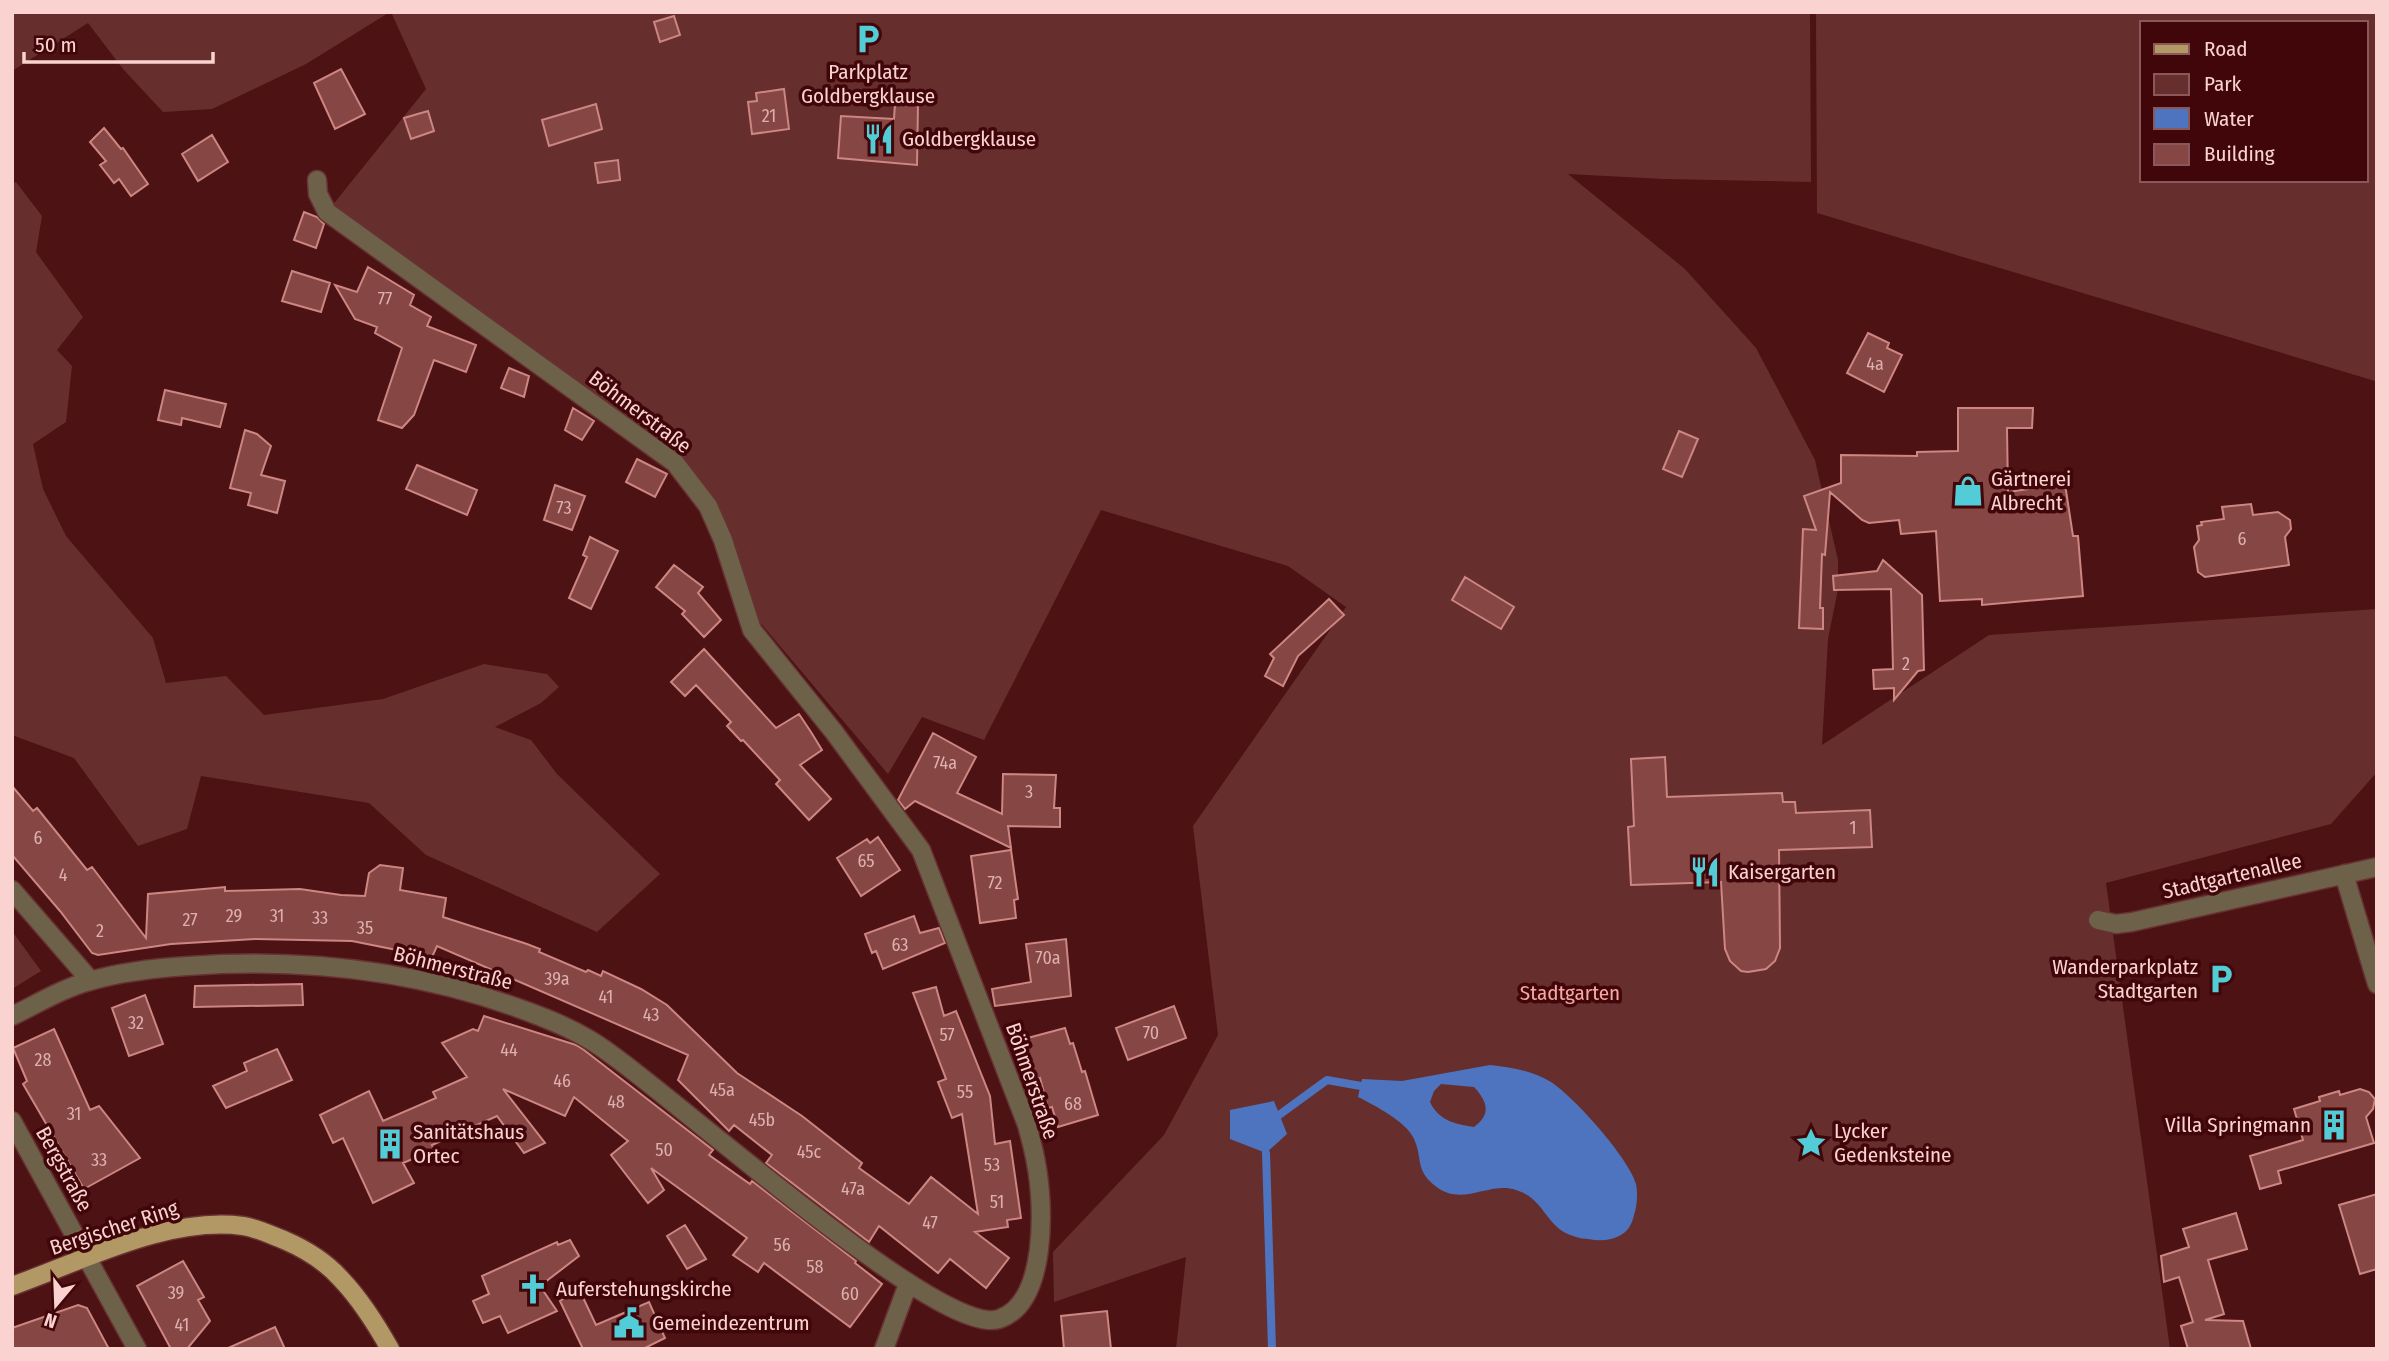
<svg xmlns="http://www.w3.org/2000/svg" width="2389" height="1361" font-family="'Fira Sans Condensed',sans-serif">
<style>
.green{fill:#662f2e;fill-rule:evenodd}
.water{fill:#4e74c0;fill-rule:evenodd}
.lines{fill:none;stroke-linecap:round;stroke-linejoin:round}
.stream{stroke:#4e74c0;stroke-width:8}
.building{fill:#854644;stroke:#cd8682;stroke-width:2}
.minor-casing{stroke:#683132;stroke-width:21}
.major-casing{stroke:#683132;stroke-width:21}
.minor{stroke:#6e6149;stroke-width:18}
.major{stroke:#b29865;stroke-width:18}
.labels{text-anchor:middle;stroke-width:7;stroke-linejoin:round;paint-order:stroke}
.number-label{font-size:18px;fill:#ddb0ae}
.poi-label{font-size:21px;fill:#fad3d1;stroke:#40060a;text-anchor:start}
.street-label{font-size:21px;fill:#fad3d1;stroke:#40060a}
.park-label{font-size:21px;fill:#f6a7a3;stroke:#40060a}
</style>
<rect width="100%" height="100%" fill="#4c1214"/>
<path class="green" d="M12,12H390L306,64L212,109L163,112L123,69L88,23L12,71Z
M391,12H1810L1811,182L1664,179L1568,174L1685,269L1756,348L1815,460L1838,560V589L1828,639L1822,745L1989,635L2377,609V772L2331,824L2106,883L2170,1349H1176L1186,1257L1054,1302L1053,1252L1164,1135L1218,1035L1193,826L1346,607L1288,566L1101,510L984,740L922,717L888,774L758,620L703,485L676,462L327,212L426,89Z
M1816,12H2377V391L2375,381L1817,213ZM2142,23H2366V180H2142Z
M16,182L42,216L36,252L83,317L57,350L72,366L66,422L33,444L43,489L66,536L153,638L166,683L226,676L264,715L383,699L484,664L547,674L559,687L541,703L495,727L531,740L557,774L660,874L597,932L426,855L369,803L201,776L187,829L138,846L74,758L12,735V184Z
M12,931L41,971L12,989Z"/>
<path class="water" d="M1490,1065C1513,1068 1531,1070 1551,1082C1573,1096 1629,1158 1636,1184C1638,1193 1637,1206 1634,1215C1632,1224 1628,1232 1619,1236C1609,1241 1599,1241 1588,1239C1543,1235 1550,1200 1516,1190C1490,1181 1464,1206 1438,1188C1413,1170 1424,1158 1413,1137C1405,1121 1374,1105 1358,1097L1362,1079L1402,1081ZM1441,1084L1474,1087C1487,1101 1492,1114 1474,1127C1455,1124 1439,1121 1430,1102L1434,1091Z
M1274,1101L1287,1134L1266,1153L1230,1139V1110Z"/>
<g class="lines">
<path class="stream" d="M1279,1115L1327,1080L1361,1086
M1266,1153L1272,1349"/>
</g>
<path class="building" d="M674,16L680,35L660,42L654,22Z
M341,69L365,114L335,129L314,83Z
M784,89L789,129L752,134L748,102L757,101L756,93Z
M895,103L918,104L917,165L838,158L841,116L894,119Z
M596,104L602,129L549,146L542,120Z
M428,111L434,131L411,139L404,118Z
M104,128L121,149L123,148L148,184L131,196L119,179L114,183L100,165L106,161L90,142Z
M212,135L228,162L198,181L182,154Z
M618,160L620,180L598,183L595,163Z
M304,212L317,217L324,224L316,248L294,240Z
M368,267L414,295L410,305L431,317L427,326L476,345L466,372L434,360L414,415L402,428L378,420L402,348L375,333L377,327L355,319L335,285L357,292Z
M292,271L330,283L321,312L282,301Z
M1868,333L1889,343L1887,348L1902,355L1884,392L1847,373Z
M509,368L529,376L524,397L501,388Z
M165,390L226,404L220,427L182,418L181,425L158,420Z
M573,408L594,421L582,440L565,430Z
M1958,408H2033L2032,428H2007L2008,492L2065,484L2073,536H2078L2083,596L1982,605V599L1940,601L1936,531L1901,534L1899,520L1869,523L1862,520L1830,492L1825,555L1822,554L1820,608H1823V629L1799,628L1803,529L1816,530L1804,496L1841,483V455L1917,456V452L1958,451Z
M245,430L257,434L271,446L261,475L285,481L277,513L248,505L251,493L230,488Z
M1679,431L1698,439L1682,477L1663,469Z
M637,459L667,474L655,497L626,482Z
M417,465L477,490L467,515L406,489Z
M555,485L585,496L572,530L544,520Z
M2251,504L2253,515L2278,512L2290,520L2291,529L2285,537L2289,565L2205,577L2198,572L2194,547L2199,540L2197,526L2202,525L2201,522L2224,519L2222,507Z
M590,537L618,551L591,609L569,598L587,557L583,555Z
M1883,560L1922,595L1924,670L1918,671L1894,700V688L1874,689L1873,670L1893,669L1891,589L1834,590L1833,576L1877,571Z
M674,565L703,587L698,593L721,620L704,637L682,614L685,611L656,587Z
M1465,577L1514,607L1501,629L1452,600Z
M1329,599L1344,615L1298,656L1283,686L1265,676L1274,658L1270,654Z
M704,649L776,728L799,714L811,732L822,750L800,765L831,799L809,820L776,784L780,780L743,740L741,741L727,726L731,722L696,685L685,696L671,682Z
M933,733L976,757L957,793L1002,814L1003,774L1056,775L1054,808H1060V827L1008,826L1011,848L915,801L905,809L898,800Z
M1665,757L1667,797L1782,793L1783,802H1795L1796,813L1870,810L1872,847L1779,850L1780,948L1775,961L1766,969L1748,972L1741,971L1730,961L1725,949L1721,882L1631,885L1628,827L1634,826L1631,759Z
M12,786L33,811L37,808L87,870L92,867L146,938L148,894L225,887V891L300,889L341,895L365,896L369,873L380,865L403,868L400,890L446,898L443,917L527,944L540,949L539,952L586,972L588,970L601,976L603,971L641,989L667,1005L737,1073L802,1116L862,1163L859,1168L909,1204L931,1177L978,1214L962,1114L952,1118L938,1082L946,1079L913,993L936,987L944,1016L956,1011L990,1096L995,1144L1010,1141L1021,1218L1007,1220L1008,1227L975,1232L1009,1258L986,1288L950,1259L938,1273L879,1226L869,1242L766,1163L772,1155L734,1125L729,1131L678,1080L688,1055L437,946L432,957L352,941L255,939L171,944L98,955L92,953L60,911L12,855Z
M878,837L900,870L861,896L837,858L867,839L870,843Z
M1011,850L1018,899L1014,900L1016,918L980,923L971,856Z
M914,916L920,933L939,928L945,943L883,969L876,951L872,953L865,934Z
M1066,939L1071,996L995,1006L992,989L1031,982L1026,944Z
M302,984L303,1005L194,1007L195,986Z
M145,995L163,1044L129,1056L112,1008Z
M1174,1006L1186,1038L1128,1060L1116,1028Z
M484,1016L576,1045L584,1050L713,1150L709,1155L750,1184L752,1181L856,1261L855,1263L882,1284L850,1327L764,1263L758,1272L733,1255L747,1238L651,1168L664,1190L648,1203L611,1155L628,1141L574,1097L565,1116L503,1089L545,1143L524,1153L497,1116L432,1145L434,1150L403,1163L414,1183L373,1203L343,1138L333,1143L320,1115L369,1091L383,1121L436,1098L433,1092L467,1077L442,1043L473,1029L478,1031Z
M1065,1028L1070,1044L1073,1043L1082,1072L1085,1071L1098,1115L1058,1127L1052,1107L1048,1108L1040,1078L1036,1080L1024,1039Z
M54,1029L90,1110L99,1106L140,1158L84,1189L23,1084L27,1081L13,1048Z
M277,1049L292,1080L226,1108L213,1086L247,1071L244,1063Z
M2360,1089L2369,1092L2375,1099L2373,1109L2366,1117L2374,1143L2278,1171L2281,1183L2260,1189L2250,1156L2303,1140L2294,1109L2320,1101L2319,1097L2339,1091L2340,1095Z
M2377,1194V1269L2360,1274L2339,1205Z
M2236,1213L2247,1249L2208,1260L2224,1314L2205,1320L2243,1321L2251,1349H2188L2181,1326L2193,1322L2179,1277L2164,1282L2161,1256L2189,1247L2183,1229Z
M685,1225L706,1259L687,1269L667,1236Z
M570,1240L579,1256L540,1286L557,1311L508,1333L500,1316L483,1323L473,1301L489,1294L482,1276L557,1242L558,1245Z
M183,1261L204,1297L198,1300L210,1321L187,1349H171L137,1286Z
M579,1289L596,1325L649,1302L665,1338L643,1349H583L560,1301Z
M78,1305L87,1308L109,1349H12V1328Z
M1107,1311L1111,1349H1064L1061,1316Z
M275,1327L285,1349H226Z"/>
<g class="lines">
<g class="minor-casing">
<path id="minor" d="M2344,874L2377,984
M12,890L90,980
M2098,920L2116,924L2132,922L2377,867
M12,1016C37,1004 63,988 90,981C121,972 155,968 188,966C300,958 412,970 518,1008C543,1017 567,1026 590,1040C659,1081 938,1339 999,1319C1048,1303 1044,1203 1036,1163C1034,1150 1030,1137 1027,1125L921,850L834,732L752,630L723,540L708,506L675,463L327,212L318,194L317,180
M12,1121L137,1349
M884,1349L908,1284"/>
</g>
<g class="major-casing">
<path id="major" d="M12,1286C83,1261 167,1216 243,1226C257,1228 271,1235 284,1240C305,1249 326,1262 341,1279C361,1300 376,1324 390,1349"/>
</g>
<use href="#minor" class="minor"/>
<use href="#major" class="major"/>
</g>
<defs>
<g id="parking-bare" transform="scale(2.415)"><path d="M-3.5-5.5H1a3.5 3.5 0 0 1 0 7H-1V5.5H-3.5ZM-1-3.4V-.6H.8a1.4 1.4 0 0 0 0-2.8Z" fill="#52ccd6" stroke="#40060a" stroke-width="2.5" paint-order="stroke"/></g>
<g id="restaurant-bare" transform="scale(2.415)"><path d="M-5-6h1v4h1v-4h1v4h1v-4h1v5L-1.5 .5V6h-2V.5L-5-1ZM5-6V6H3V1.5H1.5Q1.5-4 5-6Z" fill="#52ccd6" stroke="#40060a" stroke-width="2.5" paint-order="stroke"/></g>
<g id="shop-bare" transform="scale(2.415)"><path d="M-5-2.5h2.3a2.7 3.5 0 0 1 5.4 0H5L5.5 6h-11ZM-1.5-2.5h3a1.5 2.3 0 0 0-3 0Z" fill="#52ccd6" stroke="#40060a" stroke-width="2.5" paint-order="stroke"/></g>
<g id="building-bare" transform="scale(2.415)"><path d="M-4-6H4V6H1V3H-1V6H-4ZM-2.5-4.3h1.7v1.8h-1.7ZM.8-4.3h1.7v1.8H.8ZM-2.5-1h1.7V.8h-1.7ZM.8-1h1.7V.8H.8Z" fill="#52ccd6" stroke="#40060a" stroke-width="2.5" paint-order="stroke"/></g>
<g id="sight-bare" transform="scale(2.415)"><path d="M0-6L1.8-2.2L6-1.7L2.9 1.2L3.7 5.4L0 3.3L-3.7 5.4L-2.9 1.2L-6-1.7L-1.8-2.2Z" fill="#52ccd6" stroke="#40060a" stroke-width="2.5" paint-order="stroke"/></g>
<g id="church-bare" transform="scale(2.415)"><path d="M-1.2-6h2.4v3.5h3.3v2.4h-3.3V6h-2.4V-.1h-3.3v-2.4h3.3Z" fill="#52ccd6" stroke="#40060a" stroke-width="2.5" paint-order="stroke"/></g>
<g id="civic-bare" transform="scale(2.415)"><path d="M-.6-6.5H3V-4.5H.6V-3L4-1V1h2V6H-6V1h2V-1L-.6-3ZM-1.2 2.5V6h2.4V2.5Z" fill="#52ccd6" stroke="#40060a" stroke-width="2.5" paint-order="stroke"/></g>
</defs>
<g fill-rule="evenodd">
<use href="#parking-bare" x="868" y="39"/>
<use href="#restaurant-bare" x="879" y="139"/>
<use href="#shop-bare" x="1968" y="491"/>
<use href="#restaurant-bare" x="1705" y="872"/>
<use href="#parking-bare" x="2221" y="979"/>
<use href="#building-bare" x="2334" y="1125"/>
<use href="#sight-bare" x="1811" y="1143"/>
<use href="#building-bare" x="390" y="1144"/>
<use href="#church-bare" x="533" y="1289"/>
<use href="#civic-bare" x="629" y="1323"/>
</g>
<g class="labels">
<g class="number-label">
<text x="769" y="122">21</text>
<text x="385" y="305">77</text>
<text x="1875" y="370">4a</text>
<text x="564" y="514">73</text>
<text x="2242" y="545">6</text>
<text x="1906" y="670">2</text>
<text x="945" y="769">74a</text>
<text x="1029" y="798">3</text>
<text x="1853" y="834">1</text>
<text x="38" y="844">6</text>
<text x="866" y="867">65</text>
<text x="63" y="881">4</text>
<text x="995" y="889">72</text>
<text x="234" y="922">29</text>
<text x="277" y="922">31</text>
<text x="320" y="924">33</text>
<text x="190" y="926">27</text>
<text x="365" y="934">35</text>
<text x="100" y="937">2</text>
<text x="900" y="951">63</text>
<text x="1048" y="964">70a</text>
<text x="557" y="985">39a</text>
<text x="606" y="1003">41</text>
<text x="651" y="1021">43</text>
<text x="136" y="1029">32</text>
<text x="1151" y="1039">70</text>
<text x="947" y="1041">57</text>
<text x="509" y="1056">44</text>
<text x="43" y="1066">28</text>
<text x="562" y="1087">46</text>
<text x="722" y="1096">45a</text>
<text x="965" y="1098">55</text>
<text x="616" y="1108">48</text>
<text x="1073" y="1110">68</text>
<text x="74" y="1120">31</text>
<text x="762" y="1126">45b</text>
<text x="664" y="1156">50</text>
<text x="809" y="1158">45c</text>
<text x="99" y="1166">33</text>
<text x="992" y="1171">53</text>
<text x="853" y="1195">47a</text>
<text x="997" y="1208">51</text>
<text x="930" y="1229">47</text>
<text x="782" y="1251">56</text>
<text x="815" y="1273">58</text>
<text x="176" y="1299">39</text>
<text x="850" y="1300">60</text>
<text x="182" y="1331">41</text>
</g>
<g class="poi-label">
<text x="868" y="79" text-anchor="middle">Parkplatz<tspan x="868" dy="24">Goldbergklause</tspan></text>
<text x="902" y="146">Goldbergklause</text>
<text x="1991" y="486">Gärtnerei<tspan x="1991" dy="24">Albrecht</tspan></text>
<text x="1728" y="879">Kaisergarten</text>
<text x="2198" y="974" text-anchor="end">Wanderparkplatz<tspan x="2198" dy="24">Stadtgarten</tspan></text>
<text x="2311" y="1132" text-anchor="end">Villa Springmann</text>
<text x="1834" y="1138">Lycker<tspan x="1834" dy="24">Gedenksteine</tspan></text>
<text x="413" y="1139">Sanitätshaus<tspan x="413" dy="24">Ortec</tspan></text>
<text x="556" y="1296">Auferstehungskirche</text>
<text x="652" y="1330">Gemeindezentrum</text>
</g>
<g class="street-label">
<text transform="translate(640 412) rotate(37)" y="7">Böhmerstraße</text>
<text transform="translate(2232 876) rotate(-13)" y="7">Stadtgartenallee</text>
<text transform="translate(453 968) rotate(14)" y="7">Böhmerstraße</text>
<text transform="translate(1032 1081) rotate(71)" y="7">Böhmerstraße</text>
<text transform="translate(64 1169) rotate(61)" y="7">Bergstraße</text>
<text transform="translate(114 1228) rotate(-18)" y="7">Bergischer Ring</text>
</g>
<g class="park-label">
<text x="1570" y="1000">Stadtgarten</text>
</g>
</g>
<rect width="2389" height="1361" fill="none" stroke="#fad3d1" stroke-width="28"/>
<rect x="2140" y="21" width="228" height="161" fill="#40060a" stroke="#8a585a" stroke-width="2"/>
<rect x="2154" y="44" width="35" height="10" fill="#b29865" stroke="#8a585a" stroke-width="2"/>
<text x="2204" y="56" font-size="21" fill="#fad3d1">Road</text>
<rect x="2154" y="74" width="35" height="21" fill="#662f2e" stroke="#8a585a" stroke-width="2"/>
<text x="2204" y="91" font-size="21" fill="#fad3d1">Park</text>
<rect x="2154" y="108" width="35" height="21" fill="#4e74c0" stroke="#8a585a" stroke-width="2"/>
<text x="2204" y="126" font-size="21" fill="#fad3d1">Water</text>
<rect x="2154" y="144" width="35" height="21" fill="#854644" stroke="#8a585a" stroke-width="2"/>
<text x="2204" y="161" font-size="21" fill="#fad3d1">Building</text>
<g transform="translate(56 1305) rotate(199)" stroke="#40060a" stroke-width="5" paint-order="stroke">
<path d="M0-5L12 26L0 18L-12 26Z" fill="#fad3d1"/>
<text y="-10" font-size="19" font-weight="bold" text-anchor="middle" fill="#fad3d1">N</text>
</g>
<path d="M24 52v10h189v-10" fill="none" stroke="#fad3d1" stroke-width="3.5"/>
<text x="35" y="52" font-size="21" fill="#fad3d1" stroke="#40060a" stroke-width="5" paint-order="stroke">50 m</text>
</svg>
